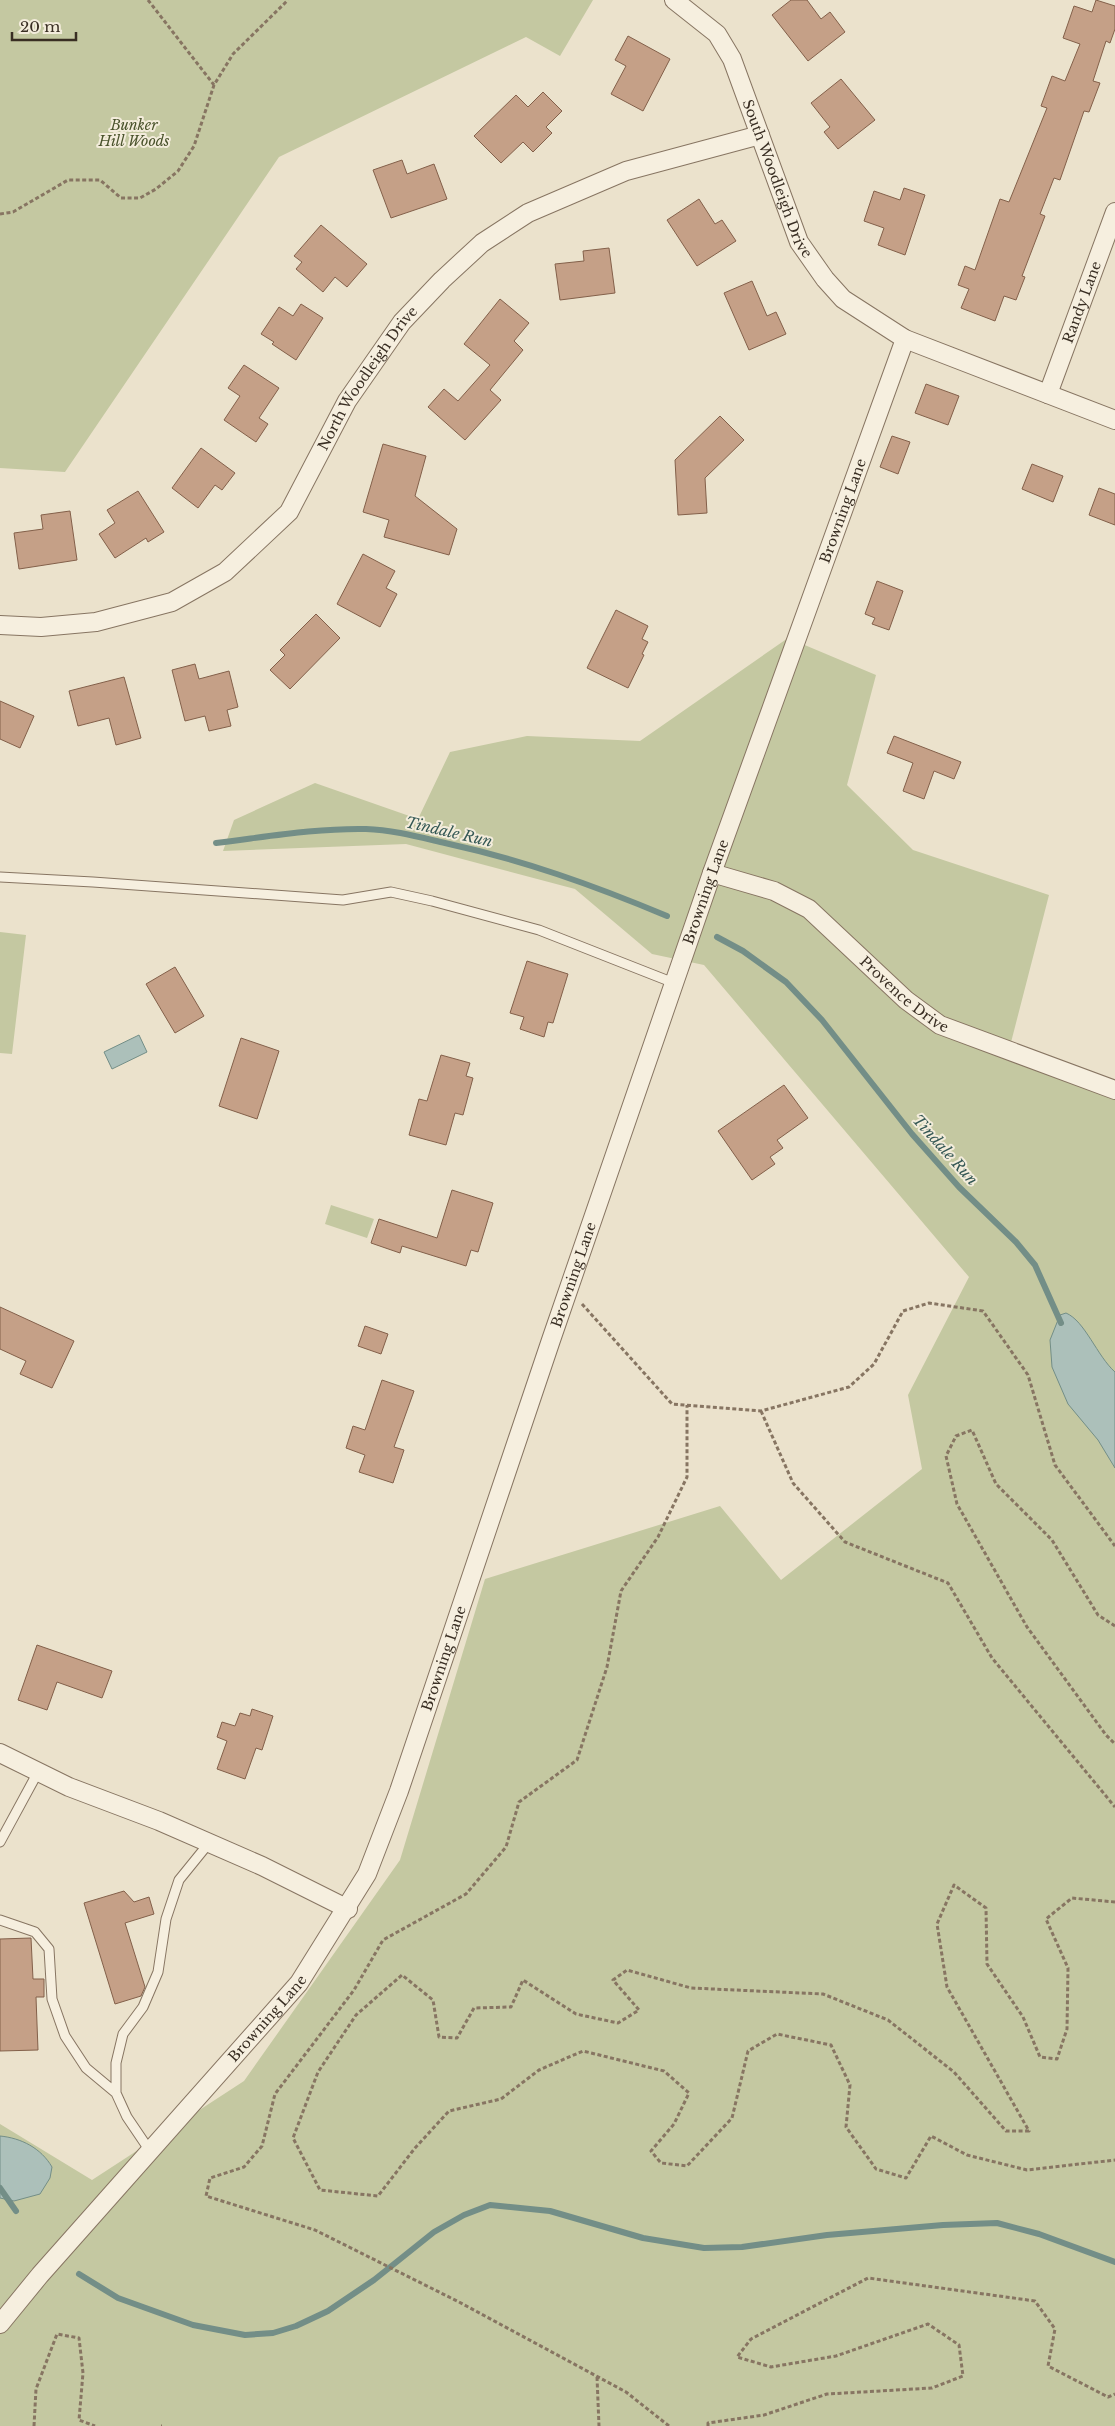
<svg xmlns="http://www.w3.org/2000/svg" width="1115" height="2426" font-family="'Libre Baskerville',serif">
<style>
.green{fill:#c4c8a1}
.water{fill:#acc0ba;stroke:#738e87}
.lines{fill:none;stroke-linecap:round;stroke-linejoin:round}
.stream{stroke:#738e87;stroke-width:6}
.building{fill:#c5a087;stroke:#83604a}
.lane-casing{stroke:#877562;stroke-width:11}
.street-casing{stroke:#877562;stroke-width:20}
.path{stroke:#877562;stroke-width:3;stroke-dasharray:4 2.5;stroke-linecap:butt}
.lane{stroke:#f6efdf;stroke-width:9}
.street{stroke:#f6efdf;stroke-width:18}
.labels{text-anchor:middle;stroke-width:4;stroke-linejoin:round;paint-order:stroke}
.park-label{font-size:14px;font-style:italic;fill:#4a532c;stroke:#f3ecdb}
.street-label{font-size:14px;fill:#392e23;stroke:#f3ecdb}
.water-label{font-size:15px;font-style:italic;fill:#345754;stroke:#f3ecdb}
</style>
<rect width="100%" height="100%" fill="#ebe2cc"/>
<path class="green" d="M0,0H593L560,56L526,37L279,157L65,472L0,468Z
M788,638L876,675L847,785L913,850L1049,895L1008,1054L1115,1098V2426H0V2124L92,2180L244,2081L400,1860L485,1579L720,1506L781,1580L922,1469L908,1395L969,1277L704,965L652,954L575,889L406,844L223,851L234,820L315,783L418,819L450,752L527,736L640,741Z
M0,932L26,935L12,1054L0,1053Z
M331,1205L374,1219L367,1238L325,1224Z"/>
<path class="water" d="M139,1035L147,1052L112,1069L104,1052Z
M1066,1313C1085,1321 1097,1356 1115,1372V1468L1098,1440L1068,1404L1052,1367L1050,1340L1060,1315Z
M0,2136C21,2138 41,2148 52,2167L50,2178L40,2194L14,2201L0,2198Z"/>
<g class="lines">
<path class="stream" d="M216,843C266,837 316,828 366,829C393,830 419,837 445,843C523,860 593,885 667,916
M717,937L743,951L786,982L822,1020L912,1134L959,1187L1016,1242L1035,1265L1061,1323
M0,2188L16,2211
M79,2274L118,2298L193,2325L245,2335L273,2333L296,2326L328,2311L374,2280L434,2232L464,2215L490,2205L550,2211L643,2238L704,2248L742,2247L827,2235L943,2225L997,2223L1039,2234L1115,2262"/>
</g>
<path class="building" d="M791,0H807L821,19L830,12L845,32L808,61L772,15Z
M1096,0L1115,6V29L1110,43L1106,41L1093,81L1100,83L1089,112L1084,111L1060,180L1054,178L1040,214L1045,216L1022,276L1025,277L1016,300L1004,296L995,321L961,308L969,289L958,285L965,266L975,270L1000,199L1009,202L1047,108L1041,106L1052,76L1065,81L1080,44L1063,38L1074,6L1092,12Z
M628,36L670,59L643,111L611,94L626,66L615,60Z
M841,79L875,120L838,149L824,132L830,127L811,103Z
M543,92L562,111L546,127L552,133L533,152L523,142L501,163L474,136L516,95L528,107Z
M402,160L407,174L434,164L447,199L391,218L373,170Z
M904,188L925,195L905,255L878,245L884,228L864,221L874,191L900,200Z
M699,199L715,224L722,220L736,241L697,266L667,220Z
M321,225L367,264L347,287L335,277L323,292L296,269L302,262L294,256Z
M609,248L615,293L560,300L555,264L584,261L583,251Z
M752,281L767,316L776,312L786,334L749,350L724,293Z
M500,299L529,323L514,341L523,350L490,390L501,400L465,440L428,407L444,389L458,401L490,365L464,344Z
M301,304L323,318L296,360L272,344L274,342L261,334L279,307L293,316Z
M244,365L279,388L259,418L268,424L256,442L224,420L240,396L228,388Z
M926,384L959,396L948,425L915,413Z
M720,416L744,440L705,478L707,513L678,515L675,460Z
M892,436L910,442L898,474L880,467Z
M383,444L426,456L415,496L457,529L449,555L384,537L389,520L363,512Z
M201,448L235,473L222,490L215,485L198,508L172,488Z
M1032,464L1063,476L1053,502L1022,489Z
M1099,488L1115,494V525L1089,515Z
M138,491L164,532L148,542L146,538L115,558L99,534L115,523L107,510Z
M70,511L77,560L19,569L14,533L43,529L41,515Z
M363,554L395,571L386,588L397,594L380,627L337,604Z
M877,581L903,591L889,630L872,624L875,618L865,614Z
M616,610L648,626L642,639L648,642L642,654L644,655L628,688L587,668Z
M316,614L340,638L290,689L270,670L285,655L280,650Z
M195,664L199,679L229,671L238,707L227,710L231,726L209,731L205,716L185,721L172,670Z
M124,677L141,738L116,745L109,718L78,726L69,691Z
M0,701L34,716L20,748L0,739Z
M894,736L961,762L954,779L934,771L924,799L903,791L913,763L887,753Z
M527,961L568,974L553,1023L548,1022L544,1037L520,1029L524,1017L510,1013Z
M175,967L204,1016L175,1033L146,984Z
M241,1038L279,1051L257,1119L219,1106Z
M441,1055L470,1063L466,1076L473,1078L463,1115L455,1113L446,1145L409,1135L419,1099L427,1101Z
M784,1085L808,1118L777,1140L783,1148L770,1157L775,1164L752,1180L718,1131Z
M452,1190L493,1203L478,1252L471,1250L466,1266L402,1246L400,1253L371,1243L379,1219L437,1238Z
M0,1307L74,1341L52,1388L20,1374L26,1361L0,1349Z
M365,1326L388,1334L381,1354L358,1346Z
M382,1380L414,1391L394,1447L404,1450L393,1483L359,1472L365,1455L346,1448L353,1426L365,1430Z
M37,1645L112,1671L102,1698L57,1682L47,1710L18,1700Z
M252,1709L273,1716L262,1750L256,1748L245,1779L217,1769L227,1741L217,1737L222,1722L235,1726L240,1713L250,1716Z
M124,1891L134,1902L149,1897L154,1914L125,1923L145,1987L141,1996L115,2004L84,1903Z
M31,1938L33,1979H44V1997H36L38,2050L0,2051V1939Z"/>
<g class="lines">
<g class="lane-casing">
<path id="lane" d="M0,877L93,882L343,900L391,892L432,901L539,930L674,983
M0,1842L38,1772
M0,1920L35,1932L49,1949L52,1999L65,2036L86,2068L116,2093L127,2117L150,2151
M116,2093V2063L123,2034L143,2007L158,1972L166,1919L179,1880L209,1843"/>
</g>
<g class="street-casing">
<g id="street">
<path id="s1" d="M674,0L717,34L732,59L799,242L825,279L843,299L905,339L1115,420"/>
<path id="s2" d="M1048,394L1115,212"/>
<path id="s3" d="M0,625L41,627L96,622L172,602L225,572L289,512L347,401L402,322L442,280L482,243L528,213L626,171L760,135"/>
<path id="s4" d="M712,873L774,891L809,909L906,1000L940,1025L1115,1090"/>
<path d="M0,1753L69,1787L159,1821L262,1866L348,1909"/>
<path id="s5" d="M0,2324L40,2275L299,1983L367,1874L399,1791L551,1340L712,873L905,339"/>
</g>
</g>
<path class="path" d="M148,0L214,85
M0,214L13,212L68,180H100L121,198H140L156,189L178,171L194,146L214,85L233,54L288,0
M582,1304L672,1404L761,1411L849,1387L874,1364L903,1311L929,1303L983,1311L1028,1375L1055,1465L1115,1546
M761,1411L793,1483L845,1542L948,1583L992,1658L1115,1807
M1115,1626L1098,1615L1052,1540L996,1484L972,1430L956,1436L946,1456L957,1504L1027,1627L1106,1735L1115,1744
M1115,1902L1072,1898L1046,1919L1068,1968L1067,2029L1057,2059L1040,2057L1023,2017L987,1964L986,1908L954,1885L937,1924L947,1987L1029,2131H1006L954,2072L888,2020L823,1994L691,1988L627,1970L613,1980L639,2010L618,2023L576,2014L523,1980L511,2007L474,2008L457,2038L439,2037L433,2000L402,1975L356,2015L318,2072L293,2138L320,2190L378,2196L415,2148L449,2111L501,2099L539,2070L583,2051L664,2071L689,2093L674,2124L651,2151L661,2163L687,2166L732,2118L748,2051L777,2034L831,2045L850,2085L846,2127L876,2169L906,2178L931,2136L967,2155L1027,2170L1115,2160
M597,2377L599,2426
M34,2426L36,2389L57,2334L79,2338L83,2373L79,2420L95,2426
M161,2426H162
M669,2426L626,2392L459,2302L315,2230L206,2196L210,2178L244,2167L262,2146L275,2094L354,1990L383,1940L466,1894L506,1847L519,1802L577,1760L607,1667L621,1591L658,1537L687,1477V1405
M708,2426V2423L764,2415L827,2394L932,2388L963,2376L959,2345L928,2324L836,2356L771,2367L737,2357L751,2339L868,2278L1035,2301L1055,2329L1048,2366L1108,2397L1115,2394"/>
<use href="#lane" class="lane"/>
<use href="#street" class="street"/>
</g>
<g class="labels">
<g class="park-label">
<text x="134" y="130">Bunker<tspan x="134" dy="16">Hill Woods</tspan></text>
</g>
<g class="street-label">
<text dy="5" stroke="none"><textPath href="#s1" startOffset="212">South Woodleigh Drive</textPath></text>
<text dy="5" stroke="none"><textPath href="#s2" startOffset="98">Randy Lane</textPath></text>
<text dy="5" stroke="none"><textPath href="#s3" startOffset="479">North Woodleigh Drive</textPath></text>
<text dy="5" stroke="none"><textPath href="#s5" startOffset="2026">Browning Lane</textPath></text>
<text dy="5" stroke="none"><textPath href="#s5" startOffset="1621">Browning Lane</textPath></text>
<text dy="5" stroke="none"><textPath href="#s4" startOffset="232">Provence Drive</textPath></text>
<text dy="5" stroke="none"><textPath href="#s5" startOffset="1216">Browning Lane</textPath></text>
<text dy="5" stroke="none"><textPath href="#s5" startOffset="811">Browning Lane</textPath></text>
<text dy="5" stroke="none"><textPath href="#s5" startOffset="406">Browning Lane</textPath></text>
</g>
<g class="water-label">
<text transform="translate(449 832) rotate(13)" y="5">Tindale Run</text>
<text transform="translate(945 1150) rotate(48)" y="5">Tindale Run</text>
</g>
</g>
<path d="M12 32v8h64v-8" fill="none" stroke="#392e23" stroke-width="2.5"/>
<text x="20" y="32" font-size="15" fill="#392e23" stroke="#f3ecdb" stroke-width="4" paint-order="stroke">20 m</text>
</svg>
